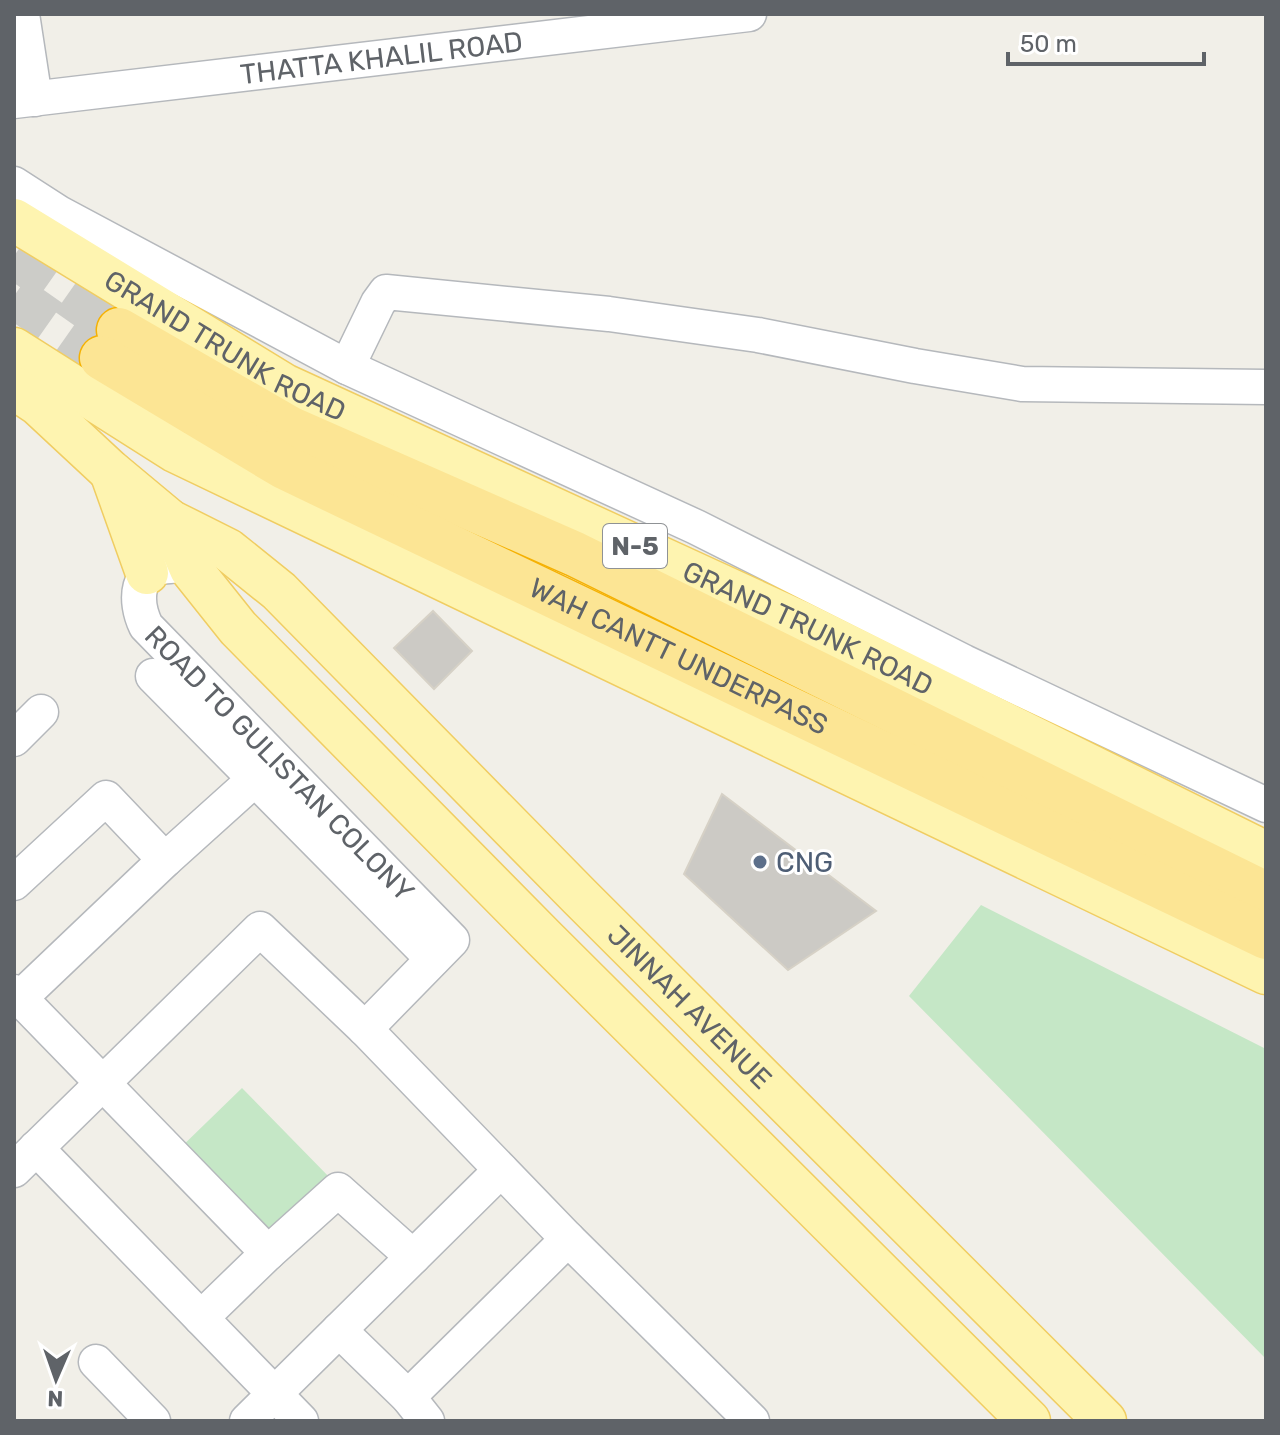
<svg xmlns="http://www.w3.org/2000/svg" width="1280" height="1435" font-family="Rubik,sans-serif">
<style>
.green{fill:#c5e7c6}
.building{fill:#cccac5;stroke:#d6d1c6;stroke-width:2}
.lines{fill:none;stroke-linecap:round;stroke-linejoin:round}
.highway-tunnel{stroke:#ccccc8;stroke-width:44;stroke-dasharray:44 22;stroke-linecap:butt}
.minor-casing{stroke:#b5b8bc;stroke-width:37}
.major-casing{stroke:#f0cd62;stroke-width:45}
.highway-casing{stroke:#f5b103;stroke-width:47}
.minor{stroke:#fff;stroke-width:34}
.major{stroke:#fef4b0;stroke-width:42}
.highway{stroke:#fce594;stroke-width:44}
.service-dot{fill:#5c6f8a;stroke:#fff;stroke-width:3}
.labels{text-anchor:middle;stroke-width:6;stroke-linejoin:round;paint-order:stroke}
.shield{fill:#fff;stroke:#8f9295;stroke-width:2}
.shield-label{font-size:26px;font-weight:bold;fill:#5f6368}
.street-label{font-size:28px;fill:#5f6368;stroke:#fff}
.service-label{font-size:28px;fill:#4e5e75;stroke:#fff;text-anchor:start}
</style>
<rect width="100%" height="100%" fill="#f1efe8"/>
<path class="green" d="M981,905L1266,1049V1359L909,996Z
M242,1088L333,1181L264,1248L173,1155Z"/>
<path class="building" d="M433,611L472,651L434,689L394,648Z
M722,794L876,911L788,970L684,874Z"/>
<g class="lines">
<path class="highway-tunnel" d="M14,256L119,330
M14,296L102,358"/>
<g class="minor-casing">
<g id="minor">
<path d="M22,14L35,99"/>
<path id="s1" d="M14,101L749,14"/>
<path d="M14,184L59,213L347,367L696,527L964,662L1266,805"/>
<path d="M347,367L378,303L386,292L609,314L758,335L915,366L1022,384L1266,387"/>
<path id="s2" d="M171,566C135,566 134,601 146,626L452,940L365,1029"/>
<path d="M153,676L433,959"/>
<path d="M14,739L41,712"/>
<path d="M14,883L106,798L165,860"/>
<path d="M14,992L268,1253L338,1190L413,1257"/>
<path d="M20,998L165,860L254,780"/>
<path d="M36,1148L301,1421"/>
<path d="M14,1170L260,929L365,1029L568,1239L752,1421"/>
<path d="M201,1318L268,1253"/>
<path d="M339,1330L408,1397L427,1421"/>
<path d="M96,1362L153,1421"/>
<path d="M408,1397L568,1239"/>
<path d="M247,1421L501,1170"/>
</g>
</g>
<g class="major-casing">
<g id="major">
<path id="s3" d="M14,220L284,385L800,622L1266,853"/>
<path d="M14,349L175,451L1266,973"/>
<path id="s4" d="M14,388L38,404L110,471L170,521L228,550L279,591L580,897L1105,1421"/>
<path d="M111,472L147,573"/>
<path d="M170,521L191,569L238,628L544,938L1029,1421"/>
</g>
</g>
<g class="highway-casing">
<g id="highway">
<path d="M119,330L291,429L575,554L1266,894"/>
<path id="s5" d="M102,358L284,467L1266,937"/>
</g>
</g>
<use href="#minor" class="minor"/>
<use href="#major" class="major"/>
<use href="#highway" class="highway"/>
</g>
<circle class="service-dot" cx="760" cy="862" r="8"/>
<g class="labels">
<rect class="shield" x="603" y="524" width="64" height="44" rx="6"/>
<g class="shield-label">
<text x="635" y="555">N-5</text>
</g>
<g class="street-label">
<text dy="10" stroke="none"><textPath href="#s1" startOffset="370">THATTA KHALIL ROAD</textPath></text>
<text dy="10" stroke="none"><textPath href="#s3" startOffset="246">GRAND TRUNK ROAD</textPath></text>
<text dy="10" stroke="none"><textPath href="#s3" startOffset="894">GRAND TRUNK ROAD</textPath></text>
<text dy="10" stroke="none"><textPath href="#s5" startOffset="650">WAH CANTT UNDERPASS</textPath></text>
<text dy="10" stroke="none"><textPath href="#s2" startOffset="272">ROAD TO GULISTAN COLONY</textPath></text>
<text dy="10" stroke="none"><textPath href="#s4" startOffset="920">JINNAH AVENUE</textPath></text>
</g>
<g class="service-label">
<text x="776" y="872">CNG</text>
</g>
</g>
<rect width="1280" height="1435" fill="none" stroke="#5f6368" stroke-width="32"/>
<g transform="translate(56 1379) rotate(182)" stroke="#ffffff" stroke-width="6" paint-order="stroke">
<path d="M0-6L14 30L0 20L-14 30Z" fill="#5f6368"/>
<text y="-12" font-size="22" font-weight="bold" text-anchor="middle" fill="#5f6368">N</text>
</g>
<path d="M1008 52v12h196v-12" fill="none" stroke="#5f6368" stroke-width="4"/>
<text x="1020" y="52" font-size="24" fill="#5f6368" stroke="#ffffff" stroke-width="6" paint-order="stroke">50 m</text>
</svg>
